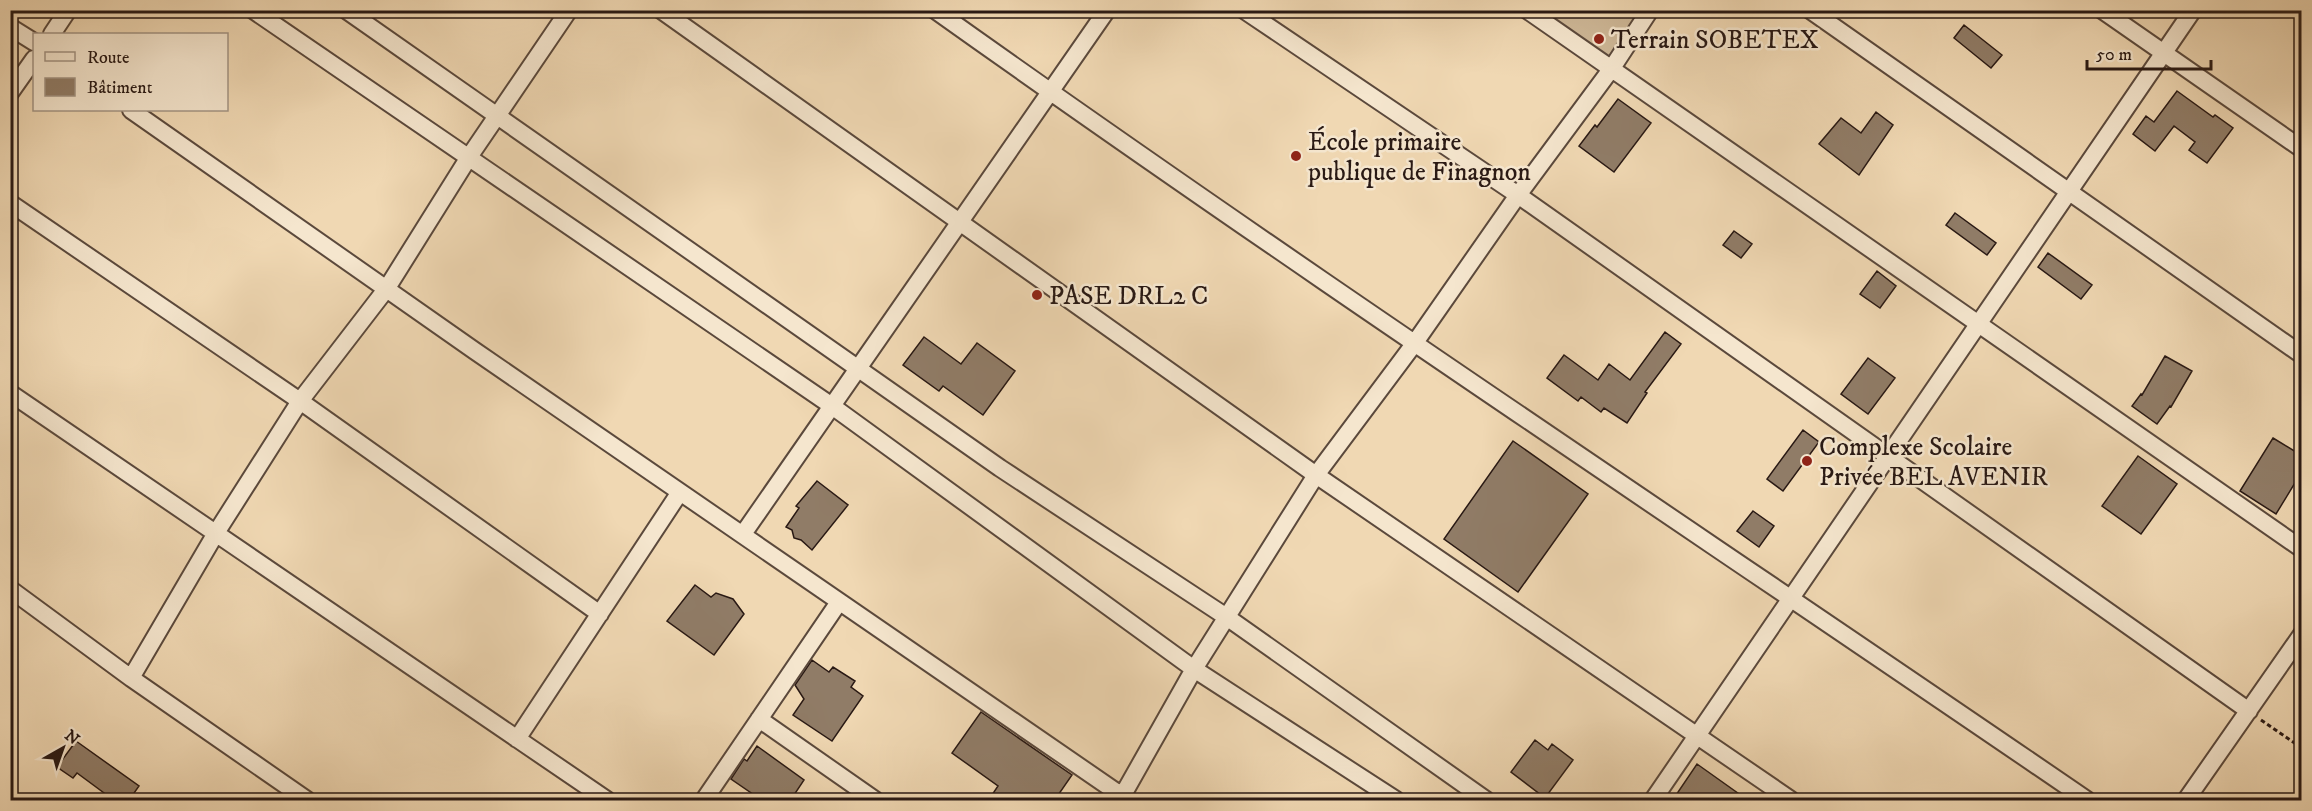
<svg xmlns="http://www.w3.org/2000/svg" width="2312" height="811" font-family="'IM FELL DW Pica',serif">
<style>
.green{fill:#ceb898;stroke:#7c6856;stroke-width:1.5}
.building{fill:#907c67;stroke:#291914;stroke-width:1.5}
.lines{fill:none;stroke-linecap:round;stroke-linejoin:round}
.street-casing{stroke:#5b493c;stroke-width:20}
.path{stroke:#291914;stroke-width:3;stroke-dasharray:4.5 3;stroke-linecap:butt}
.street{stroke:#f5e6ce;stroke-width:16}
.poi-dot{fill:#8f2418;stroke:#f5e6ce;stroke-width:2}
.labels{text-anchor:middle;stroke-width:5;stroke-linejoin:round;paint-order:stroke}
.poi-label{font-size:26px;fill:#291914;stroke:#f5e6ce;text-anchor:start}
</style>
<rect width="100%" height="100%" fill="#f0d8b3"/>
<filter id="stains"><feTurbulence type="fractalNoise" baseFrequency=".00333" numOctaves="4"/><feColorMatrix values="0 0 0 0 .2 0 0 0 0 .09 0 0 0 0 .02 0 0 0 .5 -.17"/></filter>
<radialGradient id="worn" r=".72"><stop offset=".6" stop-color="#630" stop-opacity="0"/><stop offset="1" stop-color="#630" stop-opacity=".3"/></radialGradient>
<path class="green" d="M1530,11H1648L1609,68Z"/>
<path class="building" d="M1964,25L2002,55L1991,68L1954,38Z
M2177,91L2213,117L2215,115L2233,128L2207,163L2189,150L2195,142L2174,126L2155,151L2133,134L2146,116L2154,122Z
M1618,99L1651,123L1614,172L1579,146L1595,125L1597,127Z
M1876,112L1893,125L1859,175L1819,144L1841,118L1861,133Z
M1955,213L1996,243L1987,255L1946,225Z
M1734,231L1752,244L1741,258L1723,245Z
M2048,253L2092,285L2081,299L2038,267Z
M1877,271L1896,286L1880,308L1860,294Z
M1665,332L1681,344L1645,392L1647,393L1627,423L1604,408L1601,412L1581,397L1578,401L1547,378L1564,355L1598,380L1609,364L1630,380Z
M924,337L961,364L977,343L1015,371L983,415L943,386L939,391L903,365Z
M2165,356L2192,371L2171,407L2170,406L2157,424L2132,406L2141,394L2142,395Z
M1868,358L1895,378L1868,414L1841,394Z
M1803,430L1819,442L1783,491L1767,479Z
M2273,438L2301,455V473L2276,514L2240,491Z
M1513,441L1588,494L1518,592L1444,539Z
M2138,456L2177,484L2141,534L2102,506Z
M817,481L848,505L812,550L801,540L794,538L792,530L786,527L799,508L796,506Z
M1753,511L1774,526L1759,547L1737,531Z
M695,585L711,597L716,593L733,599L744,614L714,655L667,621Z
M812,660L829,672L833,667L855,681L851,687L863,696L832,741L793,715L804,699L795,685Z
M981,712L1072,775L1054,801H988L998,786L952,753Z
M1535,740L1548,750L1552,744L1573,760L1545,798L1511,772Z
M76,741L139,786L134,793L144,801H115L77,773L73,778L57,767Z
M757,746L804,780L790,801H763L731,779L744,759L747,761Z
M1697,764L1749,801H1672Z"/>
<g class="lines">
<g class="street-casing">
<path id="street" d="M253,10L832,406L1194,669L1396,800
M346,10L1000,468L1228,618L1486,800
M661,10L1316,475L1791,800
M935,10C1314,280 1703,537 2087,800
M1244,10L1518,195L2249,711
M1527,10L2302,549
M1810,10L2302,355
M2102,10L2302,149
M10,27L34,42
M52,34L68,10
M10,93L34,59
M131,110L475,351L1128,800
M10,203L300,401L600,614
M10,393L607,800
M743,534L1107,10
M10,589L131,678L307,800
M131,678L216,533L300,401L387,288L469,157L569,10
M759,719L875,800
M517,739L680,492
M704,800L839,602
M1120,800L1194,669L1316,475L1414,344L1518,195L1612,68L1650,10
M1653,800L2193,10
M2186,800L2302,634"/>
</g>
<path class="path" d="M2261,720L2302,748"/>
<use href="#street" class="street"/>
</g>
<g class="poi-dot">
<circle cx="1599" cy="39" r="6"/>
<circle cx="1296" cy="156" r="6"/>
<circle cx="1037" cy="295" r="6"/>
<circle cx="1807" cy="461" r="6"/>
</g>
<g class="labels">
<g class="poi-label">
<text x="1611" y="48">Terrain SOBETEX</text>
<text x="1308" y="150">École primaire<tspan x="1308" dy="30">publique de Finagnon</tspan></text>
<text x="1049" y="304">PASE DRL2 C</text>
<text x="1819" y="455">Complexe Scolaire<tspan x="1819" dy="30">Privée BEL AVENIR</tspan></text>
</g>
</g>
<rect width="2312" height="811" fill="none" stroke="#f0d8b3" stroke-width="36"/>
<rect x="12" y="12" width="2288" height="787" fill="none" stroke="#291914" stroke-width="3"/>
<rect x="18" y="18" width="2276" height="775" fill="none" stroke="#291914" stroke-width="1.5"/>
<rect x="33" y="33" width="195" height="78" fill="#f5e6ce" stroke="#a39484" stroke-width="1.5"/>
<rect x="45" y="52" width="30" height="9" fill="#f5e6ce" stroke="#a39484" stroke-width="1.5"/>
<text x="87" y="63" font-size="18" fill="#291914">Route</text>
<rect x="45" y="78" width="30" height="18" fill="#907c67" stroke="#a39484" stroke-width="1.5"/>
<text x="87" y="93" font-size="18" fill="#291914">Bâtiment</text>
<g transform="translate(63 748) rotate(40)" stroke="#f5e6ce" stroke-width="4.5" paint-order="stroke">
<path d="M0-4.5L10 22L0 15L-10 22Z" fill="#291914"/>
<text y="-9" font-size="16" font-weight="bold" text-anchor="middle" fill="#291914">N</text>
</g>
<path d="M2087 60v9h124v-9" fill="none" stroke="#291914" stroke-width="3"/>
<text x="2096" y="60" font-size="18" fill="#291914" stroke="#f5e6ce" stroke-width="4.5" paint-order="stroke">50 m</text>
<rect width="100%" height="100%" filter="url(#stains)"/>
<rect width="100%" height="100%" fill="url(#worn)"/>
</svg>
